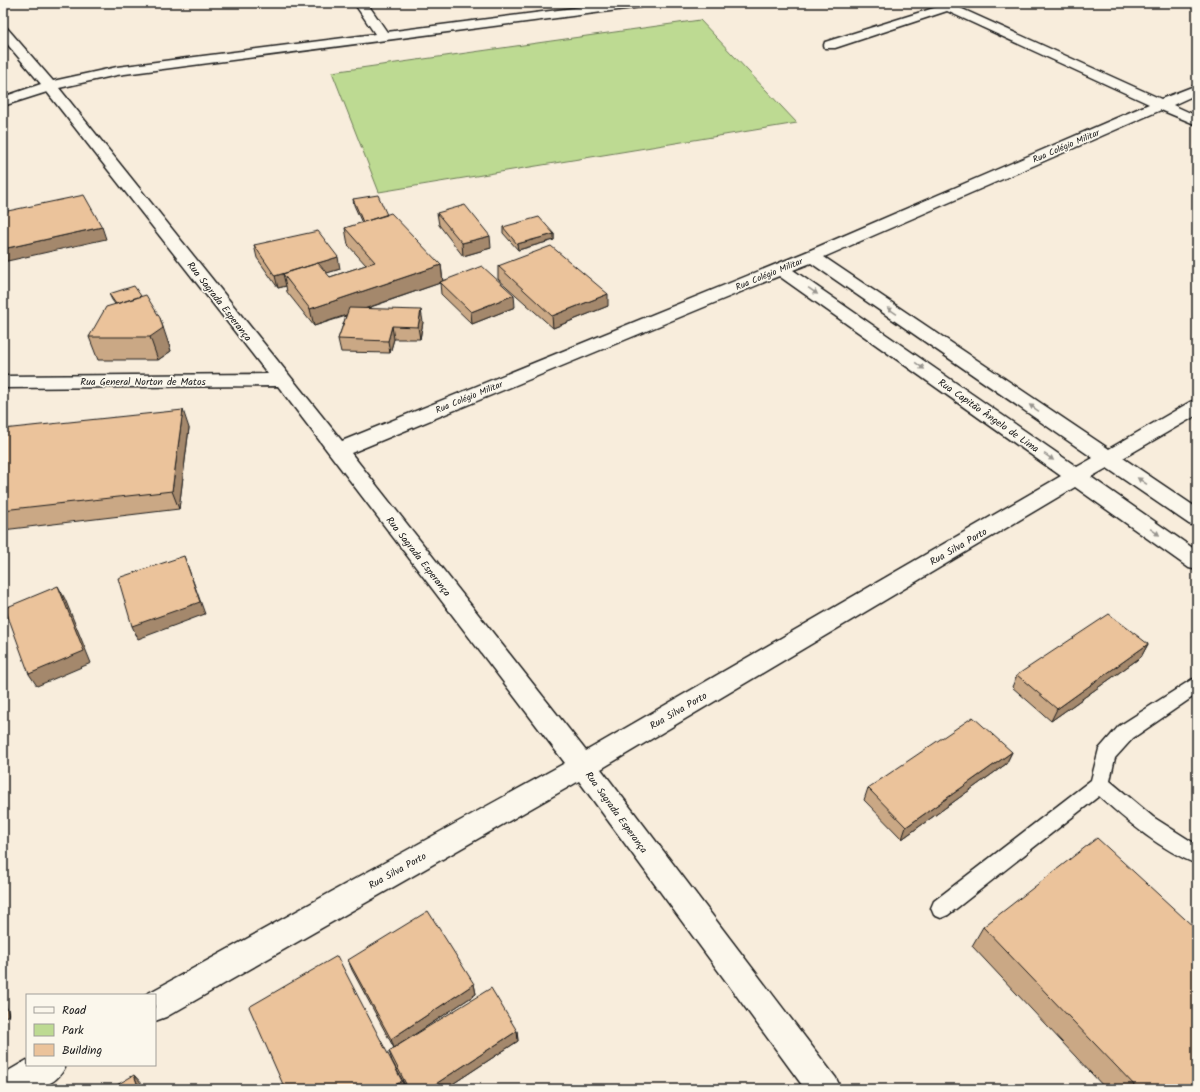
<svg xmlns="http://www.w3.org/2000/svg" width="1200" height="1092" font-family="Kalam,sans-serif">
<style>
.green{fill:#bdda92;stroke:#6c7b57}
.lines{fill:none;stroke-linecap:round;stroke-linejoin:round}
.lane-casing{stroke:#1c1c1c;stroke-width:3}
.street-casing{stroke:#1c1c1c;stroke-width:3}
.lane{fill:#fbf7ec;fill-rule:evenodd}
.street{fill:#fbf7ec;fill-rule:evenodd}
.wall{fill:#caa885;stroke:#1c1c1c}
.shaded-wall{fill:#a4886c;stroke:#1c1c1c}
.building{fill:#ebc39b;stroke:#1c1c1c}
.oneway{fill:#97948e}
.labels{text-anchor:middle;stroke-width:3.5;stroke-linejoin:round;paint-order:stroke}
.far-street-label{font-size:9px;fill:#1c1c1c;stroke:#fbf7ec}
.street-label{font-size:10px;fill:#1c1c1c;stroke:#fbf7ec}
</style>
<rect width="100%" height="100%" fill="#f8eddc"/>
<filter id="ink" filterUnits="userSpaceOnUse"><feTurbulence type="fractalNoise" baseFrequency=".025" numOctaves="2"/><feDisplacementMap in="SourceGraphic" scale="8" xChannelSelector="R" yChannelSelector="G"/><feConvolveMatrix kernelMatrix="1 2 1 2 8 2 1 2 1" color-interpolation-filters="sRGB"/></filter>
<g filter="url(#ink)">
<path class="green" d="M700,20L797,123L379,192L332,72Z"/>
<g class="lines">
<g class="lane-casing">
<path id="lane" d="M1197,678V694L1133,738L1115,758L1110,781L1153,817L1197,845V864C1161,850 1128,822 1099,796L948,915L941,918L934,915L931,908L934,901L1091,780L1099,749L1119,726L1191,680Z"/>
</g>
<g class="street-casing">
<path id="street" d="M354,3H367L387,32L613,3H647L641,7L117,75L59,88L342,441L806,252L1149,104L947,11L835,48H825L824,45L825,42L937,7L933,3H949L1161,99L1197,85V94L1173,105L1197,116V125L1161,110L824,257L1109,449L1190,402L1197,400V415L1123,458L1197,508V527L1189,524L1107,468L1091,477L1197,551V570L1189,568L1075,487L601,769L836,1078L841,1089H805L579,781L166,1017L155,1021V995H145L565,763L278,386L3,388V376L268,374L47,92L3,106V97L41,84L3,39V27L7,28L53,81L117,67L375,34ZM811,263L1093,458L1077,467L793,270ZM779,276L1061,476L586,751L351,453Z
M27,1060V1065H66C54,1092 28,1089 3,1089V1074Z"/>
</g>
<use href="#lane" class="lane"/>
<use href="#street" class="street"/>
</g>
<path class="wall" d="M353,199L387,215L441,265L443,281L515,307L472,324L441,294L440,283L368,308L423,322L420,339H394L390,353L341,352L338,339L346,316L314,326L287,292L286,286L278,288L257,258L254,245L340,269L326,273L330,277L366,265L348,245L345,228L362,223L354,205Z
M437,213L491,248L463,256L439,225Z
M503,227L554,234V240L518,250L503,233Z
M498,266L608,306L553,328L498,279Z
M109,294L168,341L171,351L158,360H98L89,337L115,304L112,300Z
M189,428L179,509L3,530V429Z
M1148,644L1141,657L1051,721L1012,687L1017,675Z
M1012,752L1006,764L902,839L864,800L868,788Z
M983,927L1197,1089H1106L972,946Z
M348,960L474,984L476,994L395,1047L517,1031L518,1041L445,1089H285L402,1081L404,1085H405L392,1061L389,1051L394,1048L352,970Z"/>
<path class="shaded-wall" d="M102,227L106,239L3,262V249Z
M554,234V240L518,250L517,244Z
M490,236L491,248L463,256L462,243Z
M338,257L340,269L291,284L283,274L286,286L278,288L275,276Z
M441,265L443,283L440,282V283L314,326L310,309Z
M608,294V306L553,328L552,316Z
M514,295L515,307L472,324L471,312Z
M421,310L423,322L420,339L418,327Z
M160,318L171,351L158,360L150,337Z
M392,326L394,339L390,353L388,341Z
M183,410L189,428L179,509L172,491Z
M184,556L205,614L138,639L132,626Z
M58,586L65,599L91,663L37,686L29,674Z
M1148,644L1141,657L1051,721L1057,709Z
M1012,752L1006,764L902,839L906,827Z
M474,984L476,994L394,1048L391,1039Z
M3,995L9,1015L3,1018Z
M517,1031L518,1041L445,1089H428Z
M134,1075L146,1088V1089H139Z
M402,1081L405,1089H389Z"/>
<path class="building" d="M84,195L102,227L3,249V212Z
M378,195L387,215L363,222L353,199Z
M465,205L490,236L462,243L437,213Z
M391,213L441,265L310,309L283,274L318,263L330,277L375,262L345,228Z
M539,217L554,234L517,244L503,227Z
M318,231L338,257L275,276L254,245Z
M551,246L608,294L552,316L498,266Z
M482,266L514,295L471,312L440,282Z
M134,286L141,296L116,304L109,294Z
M146,295L160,318L163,328L150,337H89L106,307Z
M349,308L421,310L418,327L392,326L388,341L338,339Z
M183,410L172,491L3,510V429Z
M184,556L200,602L132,626L118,578Z
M58,586L84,651L29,674L5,608Z
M1109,614L1148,644L1057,709L1017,675Z
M973,717L1012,752L906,827L868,788Z
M1097,838L1197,930V1089H1138L983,927Z
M428,911L474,984L391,1039L348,960Z
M337,956L402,1081L389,1089H285L249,1007Z
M491,988L517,1031L428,1089H399L406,1084L389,1051Z
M134,1075L139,1089H110Z"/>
<defs><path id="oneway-solid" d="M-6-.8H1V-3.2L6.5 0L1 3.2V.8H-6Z"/></defs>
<g class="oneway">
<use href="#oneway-solid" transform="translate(813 291) rotate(35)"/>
<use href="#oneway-solid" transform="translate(892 311) rotate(-146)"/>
<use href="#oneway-solid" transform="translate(920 366) rotate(36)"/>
<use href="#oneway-solid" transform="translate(1034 408) rotate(-146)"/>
<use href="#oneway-solid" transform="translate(1049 457) rotate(35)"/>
<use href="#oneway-solid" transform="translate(1142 481) rotate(-146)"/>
<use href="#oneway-solid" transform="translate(1155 532) rotate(35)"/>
</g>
</g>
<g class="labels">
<g class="far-street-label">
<text transform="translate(1066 146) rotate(-23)" y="3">Rua Colégio Militar</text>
<text transform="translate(769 274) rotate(-22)" y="3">Rua Colégio Militar</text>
<text transform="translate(469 397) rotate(-22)" y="3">Rua Colégio Militar</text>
</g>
<g class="street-label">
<text transform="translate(220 301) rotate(52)" y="4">Rua Sagrada Esperança</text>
<text x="143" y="385">Rua General Norton de Matos</text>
<text transform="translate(989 415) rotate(35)" y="4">Rua Capitão Ângelo de Lima</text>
<text transform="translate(958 546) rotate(-30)" y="4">Rua Silva Porto</text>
<text transform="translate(419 556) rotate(52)" y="4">Rua Sagrada Esperança</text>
<text transform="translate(678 710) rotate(-30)" y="4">Rua Silva Porto</text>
<text transform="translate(617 812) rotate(54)" y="4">Rua Sagrada Esperança</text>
<text transform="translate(397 870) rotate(-29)" y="4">Rua Silva Porto</text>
</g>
</g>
<rect width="1200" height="1092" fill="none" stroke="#fbf7ec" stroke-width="16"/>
<rect x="8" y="8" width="1184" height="1076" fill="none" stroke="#1c1c1c" stroke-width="1.5" filter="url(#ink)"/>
<rect x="26" y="994" width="130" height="72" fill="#fbf7ec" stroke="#a29f99"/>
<rect x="34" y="1007" width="20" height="6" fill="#fbf7ec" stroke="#a29f99"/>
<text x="62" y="1014" font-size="12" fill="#1c1c1c">Road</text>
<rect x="34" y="1024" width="20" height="12" fill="#bdda92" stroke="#a29f99"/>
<text x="62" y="1034" font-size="12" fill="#1c1c1c">Park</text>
<rect x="34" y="1044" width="20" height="12" fill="#ebc39b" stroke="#a29f99"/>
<text x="62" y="1054" font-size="12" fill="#1c1c1c">Building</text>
</svg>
